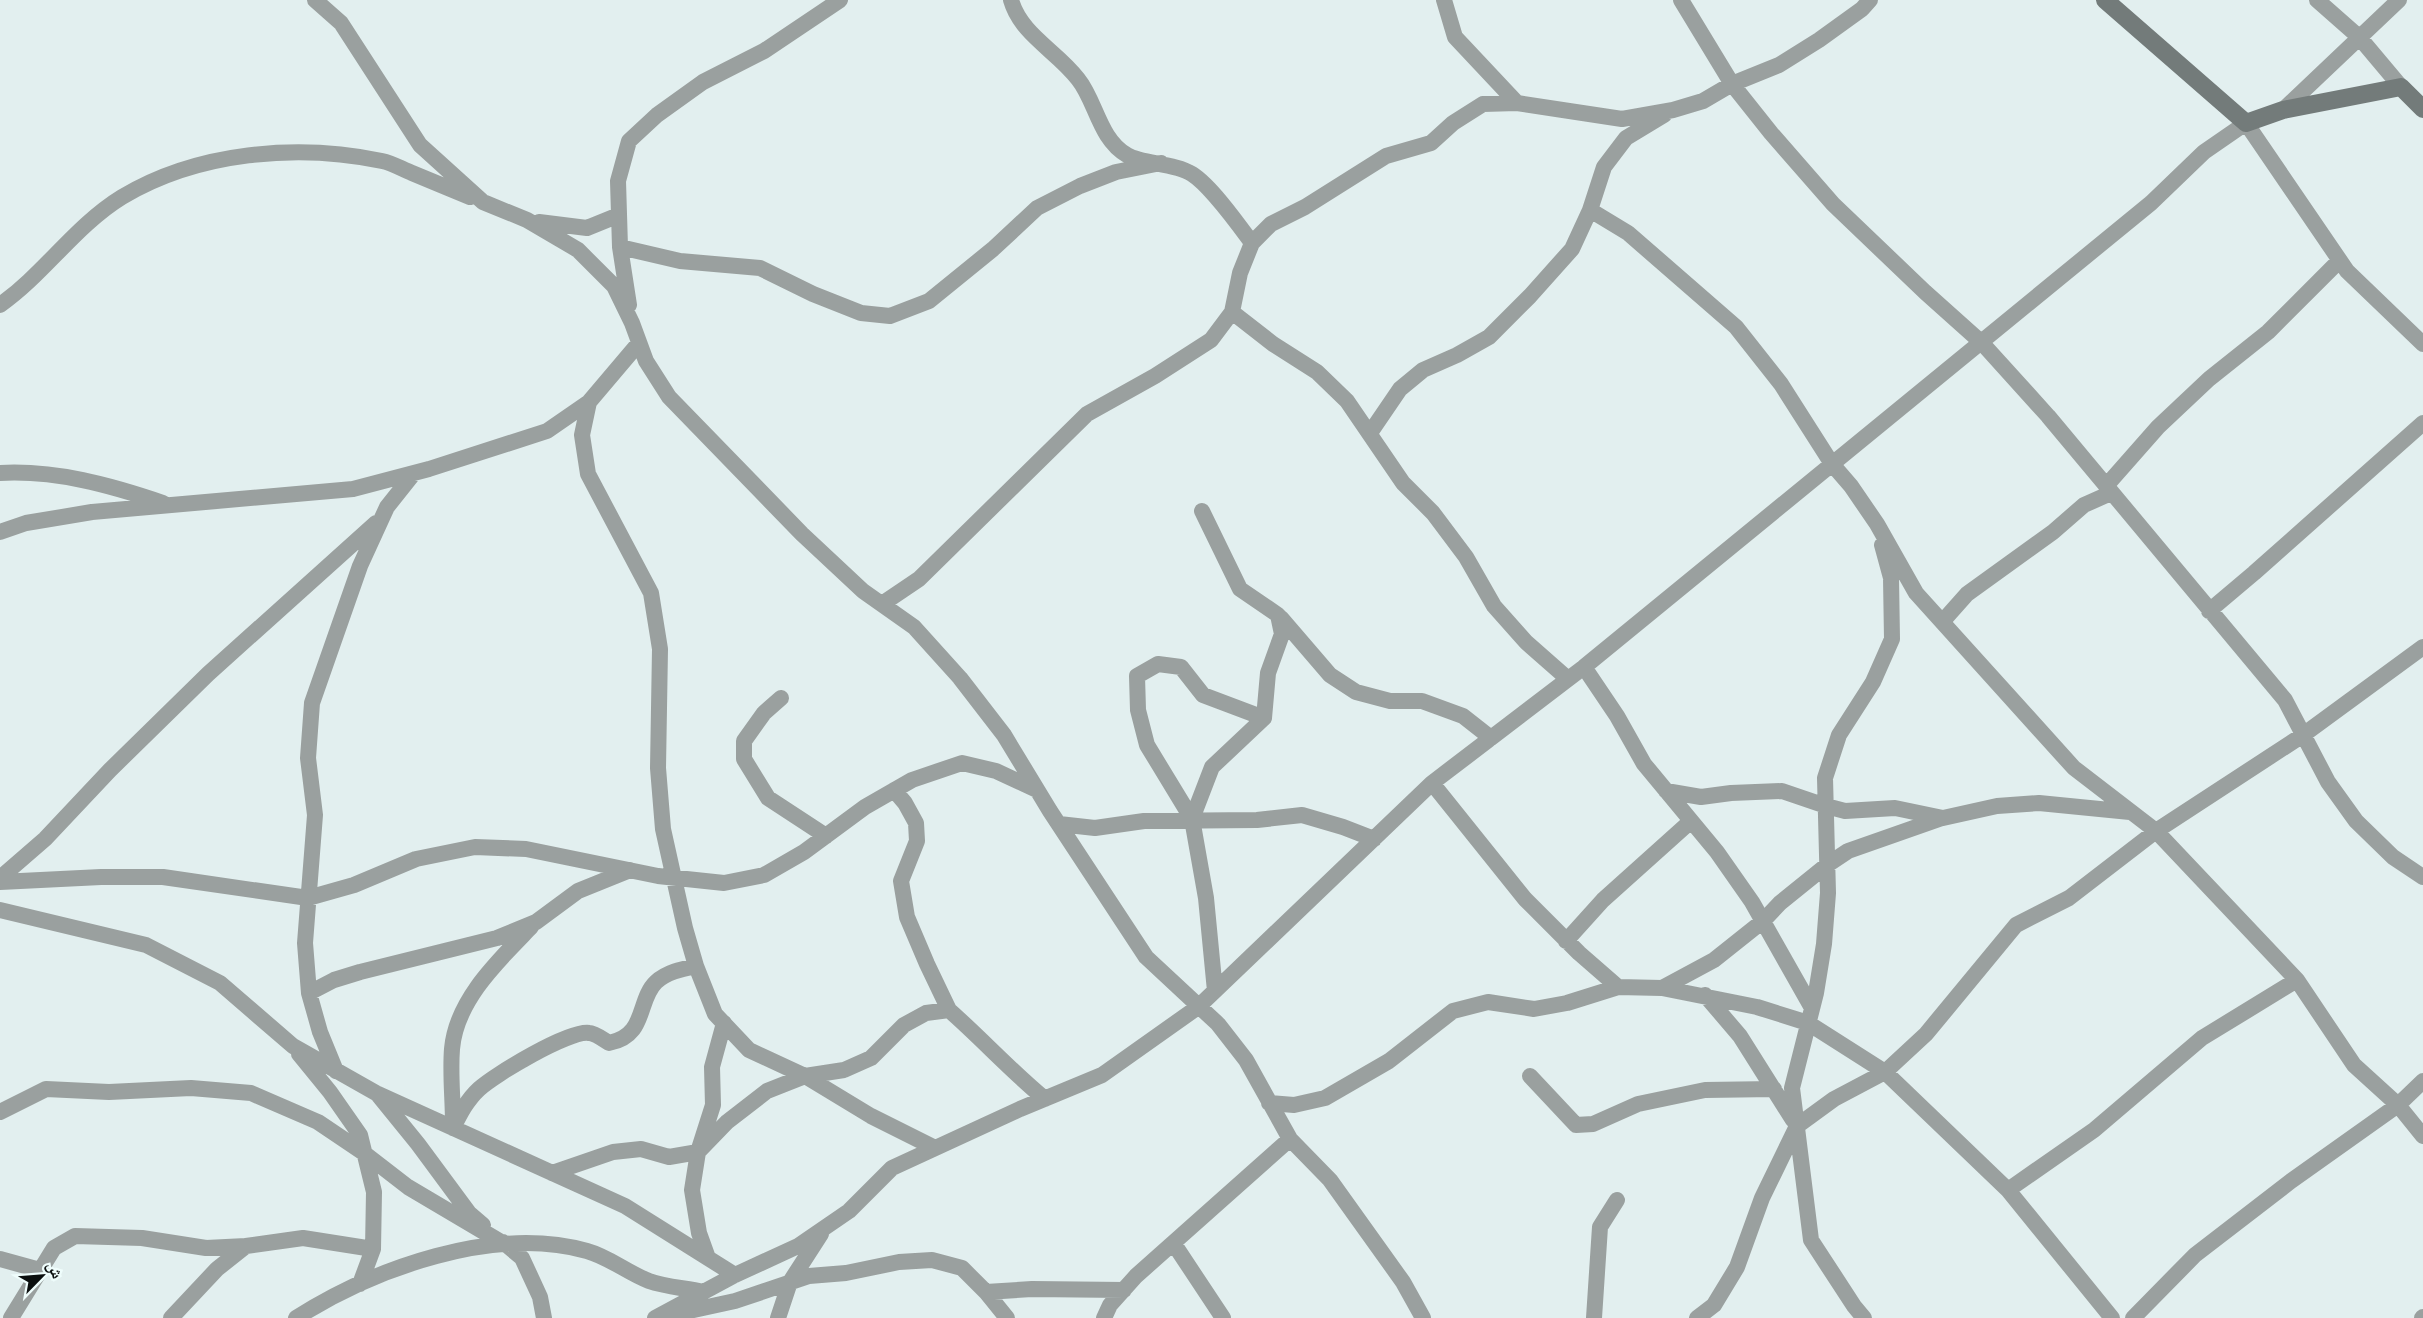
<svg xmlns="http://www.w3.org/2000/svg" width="2423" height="1318" font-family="'Golos Text','Noto Naskh Arabic',sans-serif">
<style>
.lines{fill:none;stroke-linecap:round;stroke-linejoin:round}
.street{stroke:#9aa09f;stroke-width:16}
.secondary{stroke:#737b7a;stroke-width:18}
</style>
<rect width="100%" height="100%" fill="#e2efef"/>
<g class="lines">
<path class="street" d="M315,0L341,23L420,145L483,202L527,220L578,250L614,286L632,323L646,361L669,397L802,534L863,591L914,627L960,678L1004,735L1050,811L1146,957L1218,1024L1246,1060L1290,1139L1330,1180L1403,1282L1423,1318
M1011,0C1021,35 1057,51 1078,79C1096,101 1099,139 1127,155C1141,164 1175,163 1192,174C1211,186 1238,224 1252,243
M1444,0L1455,37L1517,103
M1681,0L1732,84L1771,133L1833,204L1925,292L1982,343L2048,416L2285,700L2328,782L2356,821L2393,857L2423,877
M2317,0L2359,37L2401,87
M2283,110L2399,0
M1590,210L1628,233L1736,327L1781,384L1832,464L1851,486L1877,524L1916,593L2074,768L2156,831L2297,980L2354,1065L2398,1105L2423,1136
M539,222L587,228L619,215
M620,247L680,261L760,268L813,294L861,313L890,316L929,301L993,249L1037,208L1080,186L1116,172L1161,163
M0,305C44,274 75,226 122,197C197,152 297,143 382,161C392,163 402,169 412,173C431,181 451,189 470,197
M629,305L620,247L618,181L629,141L657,115L703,82L764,51L840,0
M1232,312L1273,344L1317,372L1347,401L1403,483L1433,513L1466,557L1494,606L1526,642L1568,679
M589,402L582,435L588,474L651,593L660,649L658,768L663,829L685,928L696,966L715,1014L749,1050L805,1076L871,1116L935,1148
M1370,433L1400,389L1423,370L1457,355L1489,337L1530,296L1572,249L1590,210L1604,167L1626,138L1664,115
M0,473C56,470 110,485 163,503
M2106,486L2158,427L2209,379L2268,332L2339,261
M0,532L26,523L92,512L353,489L429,469L547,431L589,402L639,343
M882,604L919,579L1087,414L1155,376L1211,340L1232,312L1240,273L1252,243L1271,224L1305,207L1386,156L1431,143L1453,123L1483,104L1517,103L1622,119L1673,110L1703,101L1732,84L1779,65L1819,40L1862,9L1870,0
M2209,611L2254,573L2423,423
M1281,618L1330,675L1356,692L1390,701H1422L1463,716L1491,738
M1943,621L1967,594L2053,532L2084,505L2111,493
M1584,667L1617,716L1644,764L1717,852L1752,902L1812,1008
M781,698L764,713L744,741V759L768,798L826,836
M1432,783L1525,899L1579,953L1618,987
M894,790L905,803L916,823L917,841L901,881L907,917L927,964L949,1010
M1666,791L1701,797L1731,793L1782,791L1826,806L1845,811L1895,808L1943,818L1997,806L2039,803L2130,812
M1192,819L1212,767L1264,718L1268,673L1282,634L1278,615L1240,589L1202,511
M1059,824L1095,828L1144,821L1257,820L1302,815L1343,827L1374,839
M0,878L45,839L110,770L208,674L376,523
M0,882L101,877H163L308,898L354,885L416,859L475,847L526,849L658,876L724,883L764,875L804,852L865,807L912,780L962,763L996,771L1037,790
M0,910L146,945L220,983L293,1046L376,1093L625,1206L735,1275
M1566,941L1603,900L1691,821
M1662,988L1714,960L1763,921L1780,903L1827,865L1848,851L1942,818
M1215,991L1206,898L1192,819L1147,745L1138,710L1137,676L1158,664L1181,667L1203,695L1264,718
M309,993L334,980L360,972L497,938L536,922L578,891L630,870
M1705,995L1740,1036L1793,1120
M299,1054L330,1092L360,1135L374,1192L373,1249L360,1284
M336,1071L320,1032L309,993L305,943L315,815L308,758L312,703L360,566L387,507L414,473
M1530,1076L1576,1125L1593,1124L1638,1104L1705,1090L1774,1089
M379,1096L418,1144L469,1213L483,1225
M1269,1103L1294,1105L1325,1098L1389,1061L1453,1011L1488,1002L1534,1009L1567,1003L1618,987L1662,988L1757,1007L1808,1023L1885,1072L2008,1190L2112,1318
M0,1112L46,1089L109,1092L191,1088L251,1093L318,1122L364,1153L408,1187L506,1245
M453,1124C453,1099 450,1074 452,1049C456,1000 499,960 531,927
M453,1128C460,1114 467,1100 479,1089C494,1075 569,1030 589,1033C595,1033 604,1040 609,1043C647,1036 637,1000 656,982C667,972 682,969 696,966
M552,1173L613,1152L641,1149L669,1157L698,1152L727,1122L767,1091L805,1076L844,1070L871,1058L904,1025L926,1013L949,1010C982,1039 1011,1071 1045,1099
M2008,1190L2094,1130L2202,1038L2297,980
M503,1242L522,1258L540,1297L544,1318
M1174,1244L1223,1318
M708,1258L699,1233L692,1190L698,1152L713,1105L712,1067L724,1023
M0,1259L40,1270
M986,1292L1032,1289L1124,1290
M675,1314L735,1301L809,1276L846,1273L899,1262L932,1260L962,1268L986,1292L1007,1318
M11,1318L54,1248L75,1236L142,1238L206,1248L246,1246
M171,1318L217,1269L246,1246L303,1238L373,1249
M296,1318C375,1268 494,1225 587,1251C609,1257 628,1273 649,1281C666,1287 686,1288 703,1292
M655,1318L735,1275L798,1246L849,1211L892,1168L1020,1109L1102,1075L1198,1007L1432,783L1584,667L2151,203L2204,152L2246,123L2347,271L2423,344
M778,1318L790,1282L821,1234
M1104,1318L1110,1305L1136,1276L1290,1139
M1594,1318L1600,1227L1617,1200
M1697,1318L1714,1305L1737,1267L1762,1198L1797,1126L1834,1099L1885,1072L1926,1034L2016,925L2069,898L2156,831L2303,735L2423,647
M1864,1318L1854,1306L1811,1240L1792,1088L1816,993L1824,944L1828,893L1825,778L1839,735L1873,682L1892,639L1891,578L1882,545
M2133,1318L2195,1255L2291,1181L2398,1105L2423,1081
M2422,1318L2423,1317"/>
<path class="secondary" d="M2105,0L2246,123L2283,110L2401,87L2423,109"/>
</g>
<g transform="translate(42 1276) rotate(65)" stroke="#effdfc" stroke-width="4.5" paint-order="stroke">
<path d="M0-4.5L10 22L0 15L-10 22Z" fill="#0b0f0f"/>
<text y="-9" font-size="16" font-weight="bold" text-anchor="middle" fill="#0b0f0f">ش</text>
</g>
</svg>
